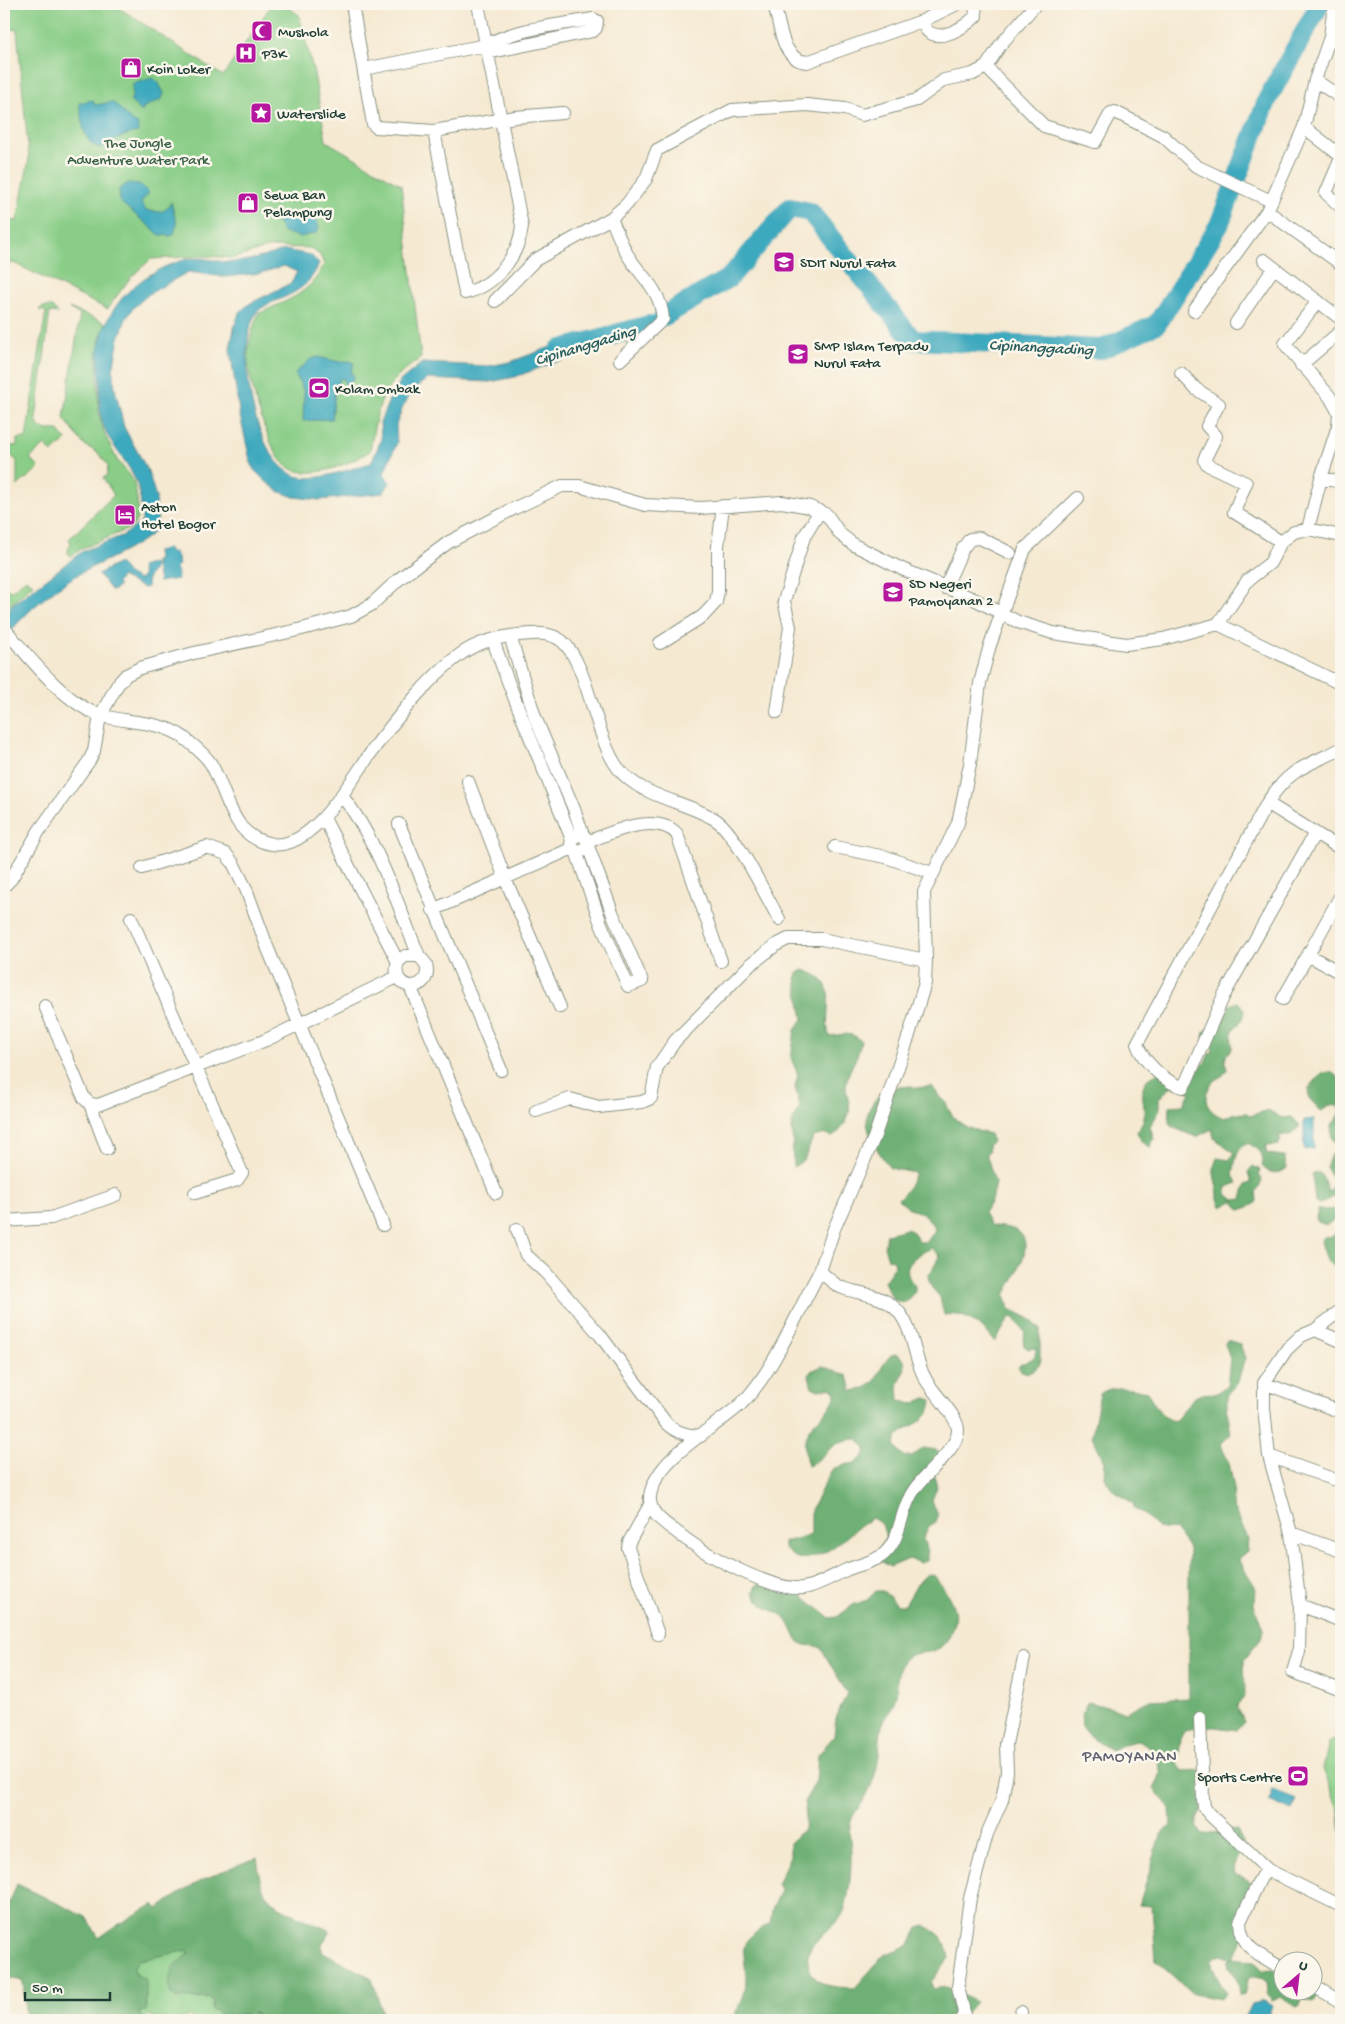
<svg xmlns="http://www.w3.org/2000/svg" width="1345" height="2024" font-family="'Gochi Hand',sans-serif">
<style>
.green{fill:#89cd87;stroke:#54855e}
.forest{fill:#6eb074;stroke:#467654}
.water{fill:#3ea9be;stroke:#2e7379}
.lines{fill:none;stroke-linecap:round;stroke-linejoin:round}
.river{stroke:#3ea9be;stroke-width:20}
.minor-casing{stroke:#8a9383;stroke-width:14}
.minor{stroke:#fff;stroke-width:12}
.labels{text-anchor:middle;stroke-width:5;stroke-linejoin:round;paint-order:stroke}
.poi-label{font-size:15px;fill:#1f3d34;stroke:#fbf7ec;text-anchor:start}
.park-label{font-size:15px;fill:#3a6149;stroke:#fbf7ec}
.water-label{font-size:16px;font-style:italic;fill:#285d5d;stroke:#fbf7ec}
.neighbourhood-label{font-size:16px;letter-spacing:1px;fill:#606271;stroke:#fbf7ec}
</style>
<rect width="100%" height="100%" fill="#fbf7ec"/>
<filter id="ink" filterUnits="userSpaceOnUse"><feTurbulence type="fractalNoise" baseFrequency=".02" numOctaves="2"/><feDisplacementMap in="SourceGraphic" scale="10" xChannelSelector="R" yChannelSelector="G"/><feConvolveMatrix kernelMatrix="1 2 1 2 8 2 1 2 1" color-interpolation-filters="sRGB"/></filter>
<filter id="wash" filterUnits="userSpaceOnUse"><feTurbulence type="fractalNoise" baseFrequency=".0096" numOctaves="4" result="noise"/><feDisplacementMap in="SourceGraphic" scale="20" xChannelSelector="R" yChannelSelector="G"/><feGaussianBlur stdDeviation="1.12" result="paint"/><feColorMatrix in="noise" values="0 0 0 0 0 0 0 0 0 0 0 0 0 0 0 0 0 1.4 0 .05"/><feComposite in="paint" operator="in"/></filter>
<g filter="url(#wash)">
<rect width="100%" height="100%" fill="#f5e9d2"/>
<path class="green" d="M9,4H113L223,76L272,4H283L299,15L314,74L326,141L401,185L421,358C380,386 378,404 370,451C349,464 308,483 285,465C268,451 246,375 248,354C249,340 253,327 258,314C287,300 310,295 324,264L320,255L310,248L271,247L234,258L206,256L151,259L131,277L107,309L14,263L4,264V220L17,221L29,159L17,30L11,29Z
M42,307H52L58,313L50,312L36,419L39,427L48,430H58L66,440L52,453L45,445L30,458L39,468L17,486V461L4,449V445L17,446V439L26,438L46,311L39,310Z
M69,308L106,323L100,338L97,357L99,414L104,433L117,460L132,478L135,487L139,514L134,525L128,529L81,549L71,557L67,552L71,543L69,539L114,495L103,478L107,476L108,465L97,452L84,445L64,418L80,315Z
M26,579L33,584L4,611V588L11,591Z
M1339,1736H1341V1837L1339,1811L1323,1769L1329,1742Z
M188,1950L189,1953L172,1968L176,1999L208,1998L230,2014L256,2013L257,2020H194L191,2017H187L184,2020H157L150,2015L142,2020L139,2012L146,1980L135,1974L134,1967L138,1960Z"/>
<path class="forest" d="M804,970C843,982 822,1009 829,1036C842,1035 852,1031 861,1041C860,1057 845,1072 846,1089C847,1098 852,1107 848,1116C846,1124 839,1133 832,1137L826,1134L813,1137C808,1150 807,1161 793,1167L792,1122L800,1106L795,1087L798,1075L791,1058L795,1030L803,1019L796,979L798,973Z
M1238,1002C1254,1017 1236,1022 1232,1033C1231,1037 1232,1045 1232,1049C1224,1056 1224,1059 1227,1069C1224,1078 1218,1076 1213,1082C1200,1098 1206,1111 1224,1118L1233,1114L1247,1113L1250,1116L1268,1110L1282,1118L1292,1117L1300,1126L1290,1136L1280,1135L1279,1145L1265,1146L1267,1154L1284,1156L1287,1168C1280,1175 1268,1174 1262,1166C1266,1154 1257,1147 1247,1143C1236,1148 1235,1164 1233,1175L1237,1183L1227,1187V1194L1234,1200L1242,1199L1246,1185L1251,1183L1248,1172L1253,1166L1260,1170L1259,1174L1262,1181L1256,1192L1257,1200L1255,1204L1241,1210L1233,1201L1222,1207C1216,1200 1219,1194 1217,1187C1214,1175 1212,1170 1217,1158L1229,1160L1235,1153L1214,1138L1212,1129L1196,1137L1172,1127L1169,1123L1170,1106L1183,1105L1190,1093L1182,1086H1172L1159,1098V1111L1150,1127L1154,1139L1150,1147L1142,1142L1137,1132C1139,1128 1143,1122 1144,1118C1146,1099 1133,1080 1161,1072L1182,1079C1195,1072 1204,1069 1209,1053L1213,1052L1211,1043L1203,1037L1204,1032L1224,1018L1230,1005Z
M1331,1072L1339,1078L1341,1077V1147L1337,1146L1332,1138L1331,1126L1339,1116L1340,1108L1333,1104L1321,1111L1308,1097L1309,1088L1322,1073Z
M912,1086L916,1088L932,1086L941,1099L945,1101C953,1124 968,1129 990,1134L992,1141L988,1146L989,1151L986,1153L995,1183L991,1201L984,1213L991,1225C1000,1228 1008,1226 1017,1231C1038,1243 1012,1281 1005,1295L1010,1309L1030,1319L1040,1329V1364C1033,1373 1026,1376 1017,1367C1023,1362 1029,1362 1035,1356L1036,1348L1029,1349L1024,1346L1023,1339L1025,1333L1015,1318L1010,1317L995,1342C982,1325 966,1312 944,1315L940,1297L932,1288L928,1277L940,1256L931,1248C915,1256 897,1266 915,1286V1292L904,1303L893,1299L884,1282L895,1266L894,1260L888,1259L884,1246L887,1234L907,1229L913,1232L920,1242H927L935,1230C925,1207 914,1216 898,1199L907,1190L915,1173L890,1168C880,1155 861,1128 869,1110C872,1102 880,1095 885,1088Z
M1340,1152L1341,1194C1333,1194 1327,1204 1318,1204L1315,1201L1312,1174L1316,1172L1321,1174L1329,1193L1335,1182L1326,1167L1331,1155Z
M1341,1209V1224L1334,1220L1326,1225L1318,1222L1316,1218L1318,1210Z
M1341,1227V1269L1337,1270L1327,1261L1321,1241L1324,1237L1333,1236Z
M1227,1340L1240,1344L1245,1358L1238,1381L1227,1396V1410L1231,1434L1221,1444L1229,1463L1234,1489L1232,1505L1248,1538L1247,1551L1240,1557L1239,1561L1255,1586L1254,1605L1263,1629L1261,1639L1244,1660L1245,1696L1237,1706L1244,1722L1237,1730L1207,1726L1185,1730L1181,1738L1178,1764L1183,1771L1201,1770V1811L1197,1819V1827L1203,1834L1237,1830L1244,1845L1233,1867L1235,1875C1240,1876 1245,1877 1249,1882C1257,1893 1241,1946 1234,1958L1255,1961L1262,1970L1271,1969L1282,1976V1992H1312L1318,1995L1314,2002L1302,1999L1300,2005L1297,2006L1281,1997L1272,2001L1266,1994L1268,1990L1267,1982L1260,1977H1250C1245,1982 1249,1991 1243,1996L1240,1995C1239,1989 1239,1983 1236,1978C1232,1972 1227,1969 1229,1960L1233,1959L1219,1954L1212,1959V1967L1226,1992L1221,1999L1193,1994L1156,1961L1152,1906L1139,1905L1162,1832L1171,1826L1170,1808L1154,1789C1156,1785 1159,1779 1160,1775C1162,1764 1150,1742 1138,1741C1130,1741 1119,1747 1111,1750C1090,1737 1071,1730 1088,1702L1126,1712L1150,1700L1189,1698V1548L1175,1529C1149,1532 1154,1518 1134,1508L1133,1503L1114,1491L1104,1477L1105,1462L1092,1436L1100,1394C1112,1384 1132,1389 1147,1392C1153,1400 1163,1424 1176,1420C1190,1404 1192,1390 1216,1394L1227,1385L1230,1359L1225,1344Z
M897,1354C911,1362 903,1372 899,1383C897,1388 899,1395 899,1400L912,1404L926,1398L932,1400C931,1428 895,1424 895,1447L905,1457H912L923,1448L936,1450L940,1455L931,1465L937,1487L932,1500L938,1516L936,1522L929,1526L923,1538L927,1552V1560L921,1563L909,1559L890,1567L878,1560L877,1554L886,1537L882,1524L872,1518C844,1534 829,1562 794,1558L784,1548V1542L811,1535V1510L831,1471L842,1465L857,1463L865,1454L866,1448L858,1439C826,1440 832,1454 808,1466C794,1418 829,1424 836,1393L831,1388L818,1390L812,1387L809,1376L811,1371L823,1366L848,1376L852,1391C883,1386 873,1374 891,1355Z
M927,1574L934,1575C943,1588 958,1605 954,1622C942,1672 911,1637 899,1669C896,1679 898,1692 894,1702C891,1712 883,1719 881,1730C879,1742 880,1755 877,1767C875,1776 871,1787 866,1796C861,1807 852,1813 850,1825C848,1836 852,1848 851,1859C851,1875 849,1894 845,1908C839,1931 804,1939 808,1962C812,1988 834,1987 855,1988L884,1955L909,1945L918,1928L926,1926C943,1936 945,1938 949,1958L931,1982L933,1989L946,1987L975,2002L959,2020H731C739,2009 746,1995 746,1981C746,1946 733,1945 770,1923L773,1906L781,1891L777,1884L790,1856V1843L804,1828L806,1816L804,1802L816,1781L818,1755L834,1736L836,1718L847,1693L821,1648C814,1644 808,1647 802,1644C794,1640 792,1625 785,1618C771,1605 766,1615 753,1592L756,1586L767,1578L796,1591L830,1618L837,1617L853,1605L867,1600L876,1591H883L898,1605H905L918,1583Z
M257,1858C259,1870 259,1883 265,1893C273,1909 313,1922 330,1931L321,1946L323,1952L372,1978L382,2012V2020H257L256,2013L224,2016L211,2009L214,2000C200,1994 183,2003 171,1995C166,1973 173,1967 189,1953L188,1950L138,1960L134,1967L135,1974L146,1980V2011L139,2012L142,2020H26L23,1981L4,1977V1901L10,1902L17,1884L86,1917L99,1938L116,1926L154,1904L158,1909C188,1885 221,1870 257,1858Z"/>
<path class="water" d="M152,78L158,82L164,93L162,99L144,107L142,112L130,101C134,95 131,90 133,84Z
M93,100L95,105L112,102C122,108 126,120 138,124V132C126,133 111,143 99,148C81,140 83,121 79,103Z
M128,183L139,184L149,193L141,202L145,210C156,212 165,215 171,202L177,224L174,234L171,236L160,235L120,202L119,189Z
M283,212L292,215H314L319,227L317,233L300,237L283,232L276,221L277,215Z
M285,250L311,255L319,264C303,303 264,296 254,317C236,353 254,467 300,477C320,481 352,468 371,463L381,440L380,422L389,400L401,380L422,363L489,366L510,362L583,335L588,350L515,377L490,382L427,379L413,390L403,407L396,425L397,443L384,473L390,483L383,493L320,500L294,497L278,491L264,480L254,470L250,460L239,411L230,349L234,328L239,313L249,304L291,283L297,272L284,266L261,273L225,277L188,272L149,294L133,308L126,319L119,338L113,370L115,389L124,427L148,471L156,497L158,528C135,550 106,559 79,574C50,591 25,613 4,639V615L13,604L83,551L124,535L142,522C141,507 141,491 134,477C125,457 108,444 102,421C99,409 100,396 100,383C99,368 97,352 101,338C111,299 146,270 184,260C198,256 211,260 225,262C245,263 266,256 285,250Z
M318,357L340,362L350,361L354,363L351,372L354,377L347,390L343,378L340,379L335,390L332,419L303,421L304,392L295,373L311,359Z
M168,548L169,553L175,552L179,565L176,566L178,579L159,582L155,561L158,560L157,551Z
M119,563L128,574L139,580L143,576L141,567L154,563V569L148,577L147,587L144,588L121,577L117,584L119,587L112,591L98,574Z
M1314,1119V1149L1304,1150V1120Z
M1273,1790L1297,1799L1292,1811L1269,1801Z
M1264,2001L1272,2006L1267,2017L1262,2016L1258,2020H1244L1252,2004Z"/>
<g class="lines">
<path class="river" d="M664,316L729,278L790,208L810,212L913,340L1102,349L1157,324L1219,225L1268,98L1320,4
M559,350L649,325"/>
</g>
</g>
<g filter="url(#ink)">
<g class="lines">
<g class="minor-casing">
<path id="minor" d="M352,4L373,124L376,127L434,131L515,117L563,113
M774,4C780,24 781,60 807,62L922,21L957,4
M922,21C930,49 963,29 976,16L975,4
M1330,37L1341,45
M986,67L1044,126L1095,142L1111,113L1115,112L1163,136L1196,166L1271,201
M364,69L486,45C517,28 559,25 593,19L597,21L596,28L593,31L487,53
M1315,80L1341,98
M1304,127L1341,156
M434,131L465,293C495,286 519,256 522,226L478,4
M1341,158L1326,193L1341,207
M1267,211L1341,264
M611,218C616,230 621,243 627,254C642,279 660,287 663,319L620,360
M1264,260L1341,319
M495,301L535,260L611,218L627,204L646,179L657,150L732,110L807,105L845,109L862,115L917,100L944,80L973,74L986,67L1001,44L1036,4
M1194,311L1267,211L1304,127L1315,80L1330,37L1334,4
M1236,323L1274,268
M1301,365L1341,331
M1181,373L1196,389L1219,404L1207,426L1216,436L1204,460L1208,465L1246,483L1234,512L1281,542
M1321,478L1341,482
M1308,529L1341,536
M945,588L963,548L970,539L980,538L1010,553
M1218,624L1341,684
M4,628C27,655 64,702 97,714C124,724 158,719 183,737C192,744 205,754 211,764C229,795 230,837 272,844C316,851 358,767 381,739C402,712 432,674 461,654C478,642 499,637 519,635C534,634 549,631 562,641C588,663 595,738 618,768C641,798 686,801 716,820C735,832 766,896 779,919
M510,636L535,717L574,809L583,835
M493,640C516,708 546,773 572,840L571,844L576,851H581L588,846L586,838L583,835L574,836L572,840
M660,643L703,616L716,602L718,591V546L723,506
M777,712L790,627L784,601L804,537L820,511
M1341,749C1306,766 1290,768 1267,803L1341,849
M468,781L505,878L560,1007
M342,796C379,842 396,902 419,956
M1267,803L1137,1044C1143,1061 1165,1083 1183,1087L1187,1080L1224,995L1315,833
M324,818L398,962C388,993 434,994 426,964L419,956H405L398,962
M399,824L501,1070
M588,842C611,832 656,812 677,834L721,961
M835,847L886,857L932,873
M576,851L601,924L628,986L642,981L612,912L588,846
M142,868L207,847L226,854L233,863L246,889L268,949L383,1225
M4,886L11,879L39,831L89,761L94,751L100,716L118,684L126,675L140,668L194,653L298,630L351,616L371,605L399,579L449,542L515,508L562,486H579L645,505L701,508L782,502L810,507L827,515L840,534L854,545L902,569L976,600L1018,622L1053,633L1126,644L1163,639L1218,624L1248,580L1270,563L1281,542L1294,532L1308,529L1321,478L1338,426L1339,413L1330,397L1285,344L1318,301
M1341,895L1308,955L1341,973
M433,910L573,848
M131,918L242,1173L237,1180L195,1193
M926,960L924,892L958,823L970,764L980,683L990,645L1025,549L1078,498
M410,986L496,1193
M1283,999L1308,955
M45,1006L84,1098L90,1104L98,1105L266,1040L397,977
M90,1104L107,1149
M536,1111L570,1099L599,1107L642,1102L651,1098L657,1067L675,1041L750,965L776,945L788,939H821L926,960L925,983L909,1035L874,1138L834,1229L820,1271C827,1277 834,1285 843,1288C862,1295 883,1294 898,1311C915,1331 913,1359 926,1380C933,1393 959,1417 958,1431C957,1450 925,1473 914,1490C900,1509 902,1537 885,1553C876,1562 857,1565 846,1570C833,1576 817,1586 803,1588C772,1591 708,1556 683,1537C670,1526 648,1516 650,1496C656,1457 714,1429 741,1404C774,1372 797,1312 820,1271
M4,1221L51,1218L116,1195
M517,1229L526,1255L545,1272L600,1335L666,1423C676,1433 688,1435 701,1436
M1341,1310L1315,1330L1341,1341
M1315,1330L1301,1336L1287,1349L1264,1383V1408L1269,1456L1291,1533L1300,1605L1299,1651L1293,1672L1341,1690
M1264,1383L1341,1412
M1269,1456L1341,1482
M650,1505L629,1542L628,1548L658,1634
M1291,1533L1341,1551
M1300,1605L1341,1621
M1200,1718L1203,1798L1204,1807L1209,1814L1268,1870L1341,1906
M1268,1870L1261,1877L1240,1922C1240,1948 1263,1957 1282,1968
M1312,1985L1341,2002
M962,2020L964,2012L958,1987L970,1898L987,1834L1002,1800L1007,1772L1006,1744L1024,1658
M1020,2020L1021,2012"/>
</g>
<use href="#minor" class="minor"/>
</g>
</g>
<defs>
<g id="mosque-square" transform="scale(1.125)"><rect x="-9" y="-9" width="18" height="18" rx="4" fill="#b5179e" stroke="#fbf7ec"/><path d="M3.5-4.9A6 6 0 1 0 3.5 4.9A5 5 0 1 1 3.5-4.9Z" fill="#fff"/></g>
<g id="hospital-square" transform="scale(1.125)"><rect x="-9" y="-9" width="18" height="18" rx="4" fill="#b5179e" stroke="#fbf7ec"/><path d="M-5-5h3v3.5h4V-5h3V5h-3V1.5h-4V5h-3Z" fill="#fff"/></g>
<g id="shop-square" transform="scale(1.125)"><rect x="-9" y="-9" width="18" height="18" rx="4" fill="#b5179e" stroke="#fbf7ec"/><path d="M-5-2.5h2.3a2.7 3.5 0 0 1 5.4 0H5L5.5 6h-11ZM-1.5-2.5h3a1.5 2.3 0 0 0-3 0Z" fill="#fff"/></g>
<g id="sight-square" transform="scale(1.125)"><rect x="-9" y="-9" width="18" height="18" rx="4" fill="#b5179e" stroke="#fbf7ec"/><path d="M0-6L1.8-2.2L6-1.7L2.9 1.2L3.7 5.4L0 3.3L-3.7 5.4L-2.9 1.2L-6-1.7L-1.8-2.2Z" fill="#fff"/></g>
<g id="school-square" transform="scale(1.125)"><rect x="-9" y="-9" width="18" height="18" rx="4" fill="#b5179e" stroke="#fbf7ec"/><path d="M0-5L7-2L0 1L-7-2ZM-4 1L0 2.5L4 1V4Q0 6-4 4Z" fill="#fff"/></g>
<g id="stadium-square" transform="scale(1.125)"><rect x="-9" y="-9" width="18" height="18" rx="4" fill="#b5179e" stroke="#fbf7ec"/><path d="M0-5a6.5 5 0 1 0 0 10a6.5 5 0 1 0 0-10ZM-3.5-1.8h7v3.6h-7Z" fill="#fff"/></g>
<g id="hotel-square" transform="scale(1.125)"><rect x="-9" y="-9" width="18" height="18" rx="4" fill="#b5179e" stroke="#fbf7ec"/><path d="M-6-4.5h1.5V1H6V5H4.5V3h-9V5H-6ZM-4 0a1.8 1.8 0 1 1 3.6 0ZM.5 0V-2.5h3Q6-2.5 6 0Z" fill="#fff"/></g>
</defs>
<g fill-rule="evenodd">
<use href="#mosque-square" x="262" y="31"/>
<use href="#hospital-square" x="246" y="53"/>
<use href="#shop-square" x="131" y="68"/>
<use href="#sight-square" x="261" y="113"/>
<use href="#shop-square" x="248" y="203"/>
<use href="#school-square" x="784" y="262"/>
<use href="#school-square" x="798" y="354"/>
<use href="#stadium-square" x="319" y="388"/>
<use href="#hotel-square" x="125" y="515"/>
<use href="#school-square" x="893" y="592"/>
<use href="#stadium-square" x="1298" y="1776"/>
</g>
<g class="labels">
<g class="poi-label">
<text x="278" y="36">Mushola</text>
<text x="262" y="58">P3K</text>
<text x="147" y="73">Koin Loker</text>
<text x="277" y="118">Waterslide</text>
<text x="264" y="199">Sewa Ban<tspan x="264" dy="17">Pelampung</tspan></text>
<text x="800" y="267">SDIT Nurul Fata</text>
<text x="814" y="350">SMP Islam Terpadu<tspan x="814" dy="17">Nurul Fata</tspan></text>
<text x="335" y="393">Kolam Ombak</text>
<text x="141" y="511">Aston<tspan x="141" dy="17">Hotel Bogor</tspan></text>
<text x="909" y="588">SD Negeri<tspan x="909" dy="17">Pamoyanan 2</tspan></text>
<text x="1282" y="1781" text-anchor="end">Sports Centre</text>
</g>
<g class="park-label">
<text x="138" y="147">The Jungle<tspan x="138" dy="17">Adventure Water Park</tspan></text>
</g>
<g class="water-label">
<text transform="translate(585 344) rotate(-17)" y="6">Cipinanggading</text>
<text transform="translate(1041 346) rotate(3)" y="6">Cipinanggading</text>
</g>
<g class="neighbourhood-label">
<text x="1130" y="1761">PAMOYANAN</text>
</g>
</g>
<rect width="1345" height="2024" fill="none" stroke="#fbf7ec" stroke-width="20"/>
<g transform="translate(1298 1976) rotate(28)"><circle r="24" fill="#fbf7ec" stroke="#a3ada2"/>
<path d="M0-4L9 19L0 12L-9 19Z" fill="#b5179e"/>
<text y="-8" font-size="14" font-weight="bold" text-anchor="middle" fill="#1f3d34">U</text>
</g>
<path d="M25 1992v8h85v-8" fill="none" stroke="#1f3d34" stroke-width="2.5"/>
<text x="32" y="1992" font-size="15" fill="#1f3d34" stroke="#fbf7ec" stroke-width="4" paint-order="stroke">50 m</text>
</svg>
